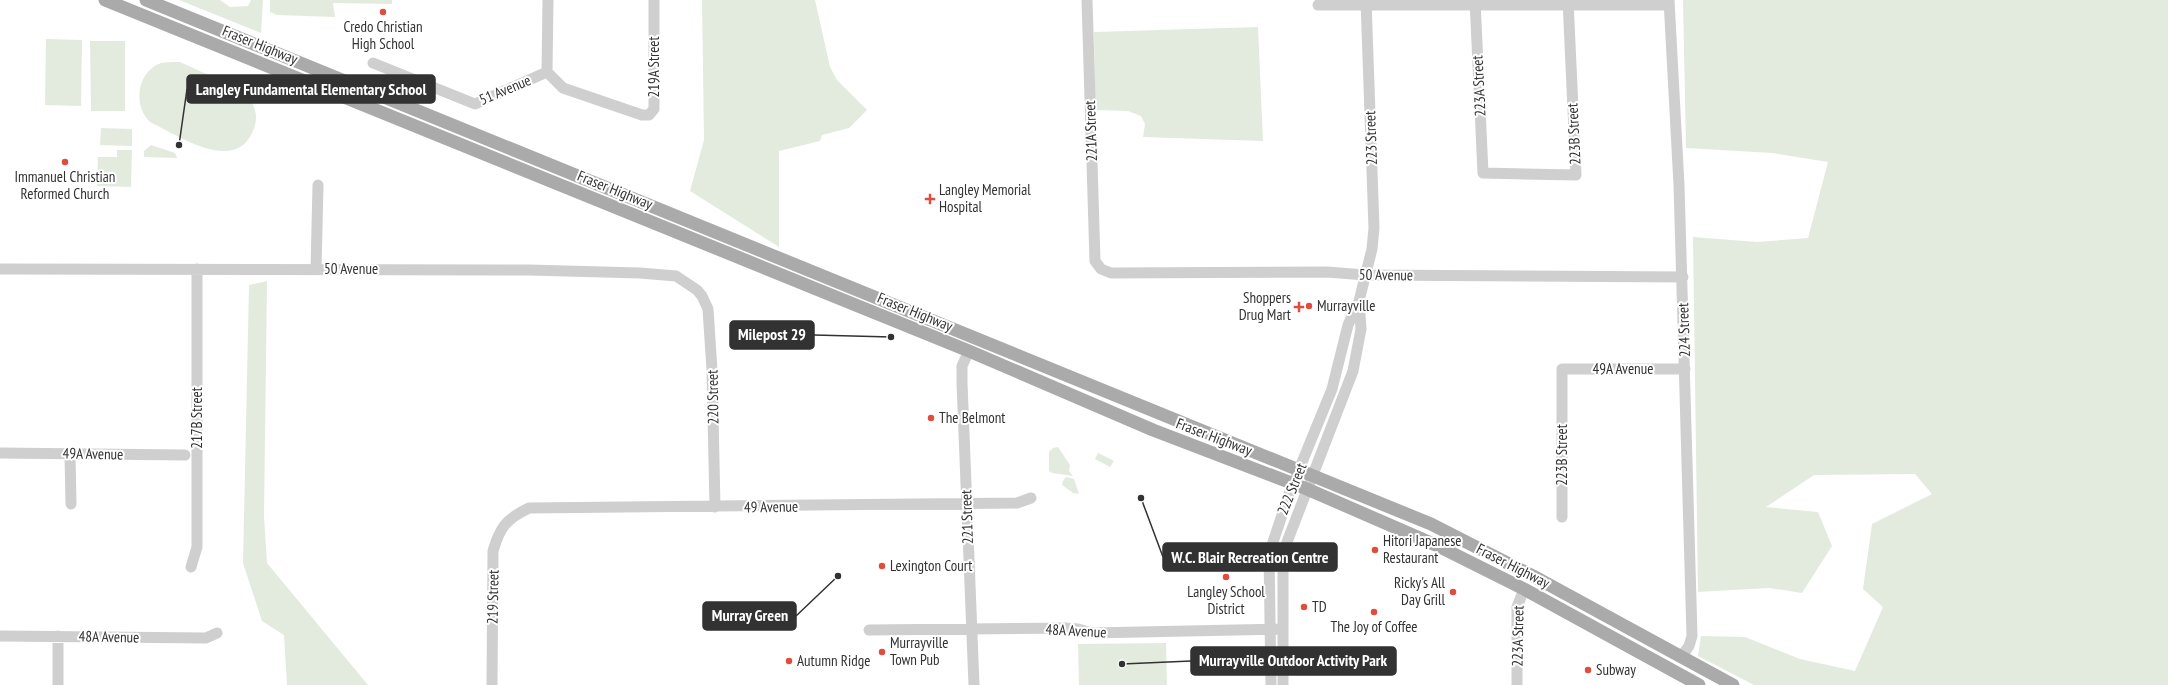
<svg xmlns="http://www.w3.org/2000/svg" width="2168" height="685" font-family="'PT Sans Narrow',sans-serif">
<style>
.green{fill:#e3ebdf}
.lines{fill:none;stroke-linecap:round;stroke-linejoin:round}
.minor{stroke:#cfcfcf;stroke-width:11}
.major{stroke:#aaa;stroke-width:13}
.poi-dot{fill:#e14d3d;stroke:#fff;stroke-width:1.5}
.labels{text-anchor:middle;stroke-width:4;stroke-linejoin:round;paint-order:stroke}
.poi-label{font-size:15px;fill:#323232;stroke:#fff;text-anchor:start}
.street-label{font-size:15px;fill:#323232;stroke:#fff}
.leader{fill:none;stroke:#323232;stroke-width:1.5}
.callout-dot{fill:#323232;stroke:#fff;stroke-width:1.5}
.callout{fill:#323232;stroke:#323232;stroke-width:1.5}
.callout-label{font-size:16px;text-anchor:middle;font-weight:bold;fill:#fff}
</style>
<rect width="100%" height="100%" fill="#fff"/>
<path class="green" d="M179,0H220L230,7L248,6L251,0H263L261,33Z
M270,0H392V4L333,3L335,17L277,15L270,12Z
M702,0H815L830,67L837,80L867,110L849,128L822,135L820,141L779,151V247L690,191L704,140Z
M1683,0H2168V685H1754L1698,656L1701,636L1745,637L1800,659L1855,671L1883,607L1863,589L1872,524L1932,494L1915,474L1814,475L1766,507L1818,512L1832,546L1802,593L1769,588L1698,592L1693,237L1757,242L1808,238L1828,162L1772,153L1686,148Z
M1258,27L1263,141L1143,137L1145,124L1141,116L1128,111L1095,110L1094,32Z
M46,39L82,40L81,106L45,105Z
M90,41H125V111H91Z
M180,62L242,90C251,98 259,112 255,125C240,178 179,136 150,122C133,106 136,72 161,63C166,62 174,62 180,62Z
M101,128L132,129V146L100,145Z
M151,145L175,153L177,158L144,157V151Z
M117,150H132L131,187L97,186L98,157H117Z
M267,281L264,516L267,563L368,685H287L284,635L262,621L243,563L249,285Z
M1058,447L1070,465L1069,471L1073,476L1052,473L1049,471V452L1053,448Z
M1098,453L1114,461L1110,467L1095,459Z
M1066,477L1074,479L1079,494L1073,493L1062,485L1063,481Z
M1166,643L1167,685H1079L1078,644Z"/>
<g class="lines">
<path class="minor" d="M1087,0L1095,261L1101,269L1111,273L1327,272L1365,275L1683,277
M1475,0L1483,173L1576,175L1568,0
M1669,0L1679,185L1692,636L1689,646L1681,657
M1318,5H1669
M373,63L475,104L547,72
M547,72L563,88L642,115H649L654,109V0
M547,72L548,0
M0,269L529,270L640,273L676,276L697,290L702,296L708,309L712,370L715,507
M316,269L318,185
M969,351L962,366V383L974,685
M0,453L185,455
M70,454L71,504
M1562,517V369H1685
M191,567L197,547V269
M869,630L1065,628L1078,629L1091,633L1283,629
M0,636L206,638L217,633
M58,685V636
M492,685L493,551C500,527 506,519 529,508L1017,503L1031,498
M1271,685L1269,554L1289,494L1332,389L1348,325L1359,301L1372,249L1374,228L1366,0
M1283,685V572L1287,542L1353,371L1361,329L1359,302
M1517,685V607L1524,589"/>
<path class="major" d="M105,0L969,351L1153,430L1307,489L1438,546L1524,589L1699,685
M146,0L1431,524L1533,576L1733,685"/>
</g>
<g class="poi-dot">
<circle cx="383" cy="12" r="4"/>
<circle cx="65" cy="162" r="4"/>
<path d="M928 193h4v4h4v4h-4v4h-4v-4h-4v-4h4z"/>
<circle cx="1309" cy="306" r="4"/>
<path d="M1297 301h4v4h4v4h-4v4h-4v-4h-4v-4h4z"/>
<circle cx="931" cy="418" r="4"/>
<circle cx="1375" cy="550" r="4"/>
<circle cx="882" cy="566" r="4"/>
<circle cx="1226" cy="577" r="4"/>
<circle cx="1453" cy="592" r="4"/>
<circle cx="1304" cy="607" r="4"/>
<circle cx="1374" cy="612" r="4"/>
<circle cx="882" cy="652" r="4"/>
<circle cx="789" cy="661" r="4"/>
<circle cx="1588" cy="670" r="4"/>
</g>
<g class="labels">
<g class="poi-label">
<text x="383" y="32" text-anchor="middle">Credo Christian<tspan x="383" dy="17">High School</tspan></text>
<text x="65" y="182" text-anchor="middle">Immanuel Christian<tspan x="65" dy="17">Reformed Church</tspan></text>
<text x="939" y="195">Langley Memorial<tspan x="939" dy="17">Hospital</tspan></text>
<text x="1291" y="303" text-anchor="end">Shoppers<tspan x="1291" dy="17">Drug Mart</tspan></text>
<text x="1317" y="311">Murrayville</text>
<text x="939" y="423">The Belmont</text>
<text x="1383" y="546">Hitori Japanese<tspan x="1383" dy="17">Restaurant</tspan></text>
<text x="890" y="571">Lexington Court</text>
<text x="1445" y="588" text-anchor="end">Ricky's All<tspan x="1445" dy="17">Day Grill</tspan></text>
<text x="1226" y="597" text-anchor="middle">Langley School<tspan x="1226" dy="17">District</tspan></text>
<text x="1312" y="612">TD</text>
<text x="1374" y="632" text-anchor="middle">The Joy of Coffee</text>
<text x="890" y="648">Murrayville<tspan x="890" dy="17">Town Pub</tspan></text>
<text x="797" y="666">Autumn Ridge</text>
<text x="1596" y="675">Subway</text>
</g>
<g class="street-label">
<text transform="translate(260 45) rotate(22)" y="5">Fraser Highway</text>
<text transform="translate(654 67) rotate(-90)" y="5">219A Street</text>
<text transform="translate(1479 86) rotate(-93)" y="5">223A Street</text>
<text transform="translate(505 90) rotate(-23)" y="5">51 Avenue</text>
<text transform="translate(1091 131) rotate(-92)" y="5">221A Street</text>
<text transform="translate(1574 134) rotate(-93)" y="5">223B Street</text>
<text transform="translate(1371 138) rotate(-92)" y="5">223 Street</text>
<text transform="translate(615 190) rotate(22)" y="5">Fraser Highway</text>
<text x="351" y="274">50 Avenue</text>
<text transform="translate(1386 275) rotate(1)" y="5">50 Avenue</text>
<text transform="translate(915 312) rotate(22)" y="5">Fraser Highway</text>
<text transform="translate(1684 330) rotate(-92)" y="5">224 Street</text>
<text x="1623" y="374">49A Avenue</text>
<text transform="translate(713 397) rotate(-91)" y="5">220 Street</text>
<text transform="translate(197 418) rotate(-90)" y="5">217B Street</text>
<text transform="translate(1214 437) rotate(21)" y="5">Fraser Highway</text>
<text transform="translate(93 454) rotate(1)" y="5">49A Avenue</text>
<text transform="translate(1562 455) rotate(-90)" y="5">223B Street</text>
<text transform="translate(1292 489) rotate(-68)" y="5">222 Street</text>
<text transform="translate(771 507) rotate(-1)" y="5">49 Avenue</text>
<text transform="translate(967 517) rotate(-92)" y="5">221 Street</text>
<text transform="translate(1513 566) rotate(27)" y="5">Fraser Highway</text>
<text transform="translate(493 597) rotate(-89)" y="5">219 Street</text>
<text transform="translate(1076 631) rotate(3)" y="5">48A Avenue</text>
<text transform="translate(1518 636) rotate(-89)" y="5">223A Street</text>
<text transform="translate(109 637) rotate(1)" y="5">48A Avenue</text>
</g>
</g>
<path class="leader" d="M179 145L187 89M891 337L814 335M1141 498L1163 557M838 576L796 616M1122 664L1191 661"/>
<g class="callout-dot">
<circle cx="179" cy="145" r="4"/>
<circle cx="891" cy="337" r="4"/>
<circle cx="1141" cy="498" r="4"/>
<circle cx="838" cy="576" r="4"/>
<circle cx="1122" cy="664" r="4"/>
</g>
<g class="callout">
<rect x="187" y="75" width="248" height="28" rx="4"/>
<rect x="730" y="321" width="84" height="28" rx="4"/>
<rect x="1163" y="543" width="174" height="28" rx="4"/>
<rect x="703" y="602" width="93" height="28" rx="4"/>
<rect x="1191" y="647" width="205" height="28" rx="4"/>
</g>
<g class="callout-label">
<text x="311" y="95">Langley Fundamental Elementary School</text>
<text x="772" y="340">Milepost 29</text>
<text x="1250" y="563">W.C. Blair Recreation Centre</text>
<text x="750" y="621">Murray Green</text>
<text x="1293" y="666">Murrayville Outdoor Activity Park</text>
</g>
</svg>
